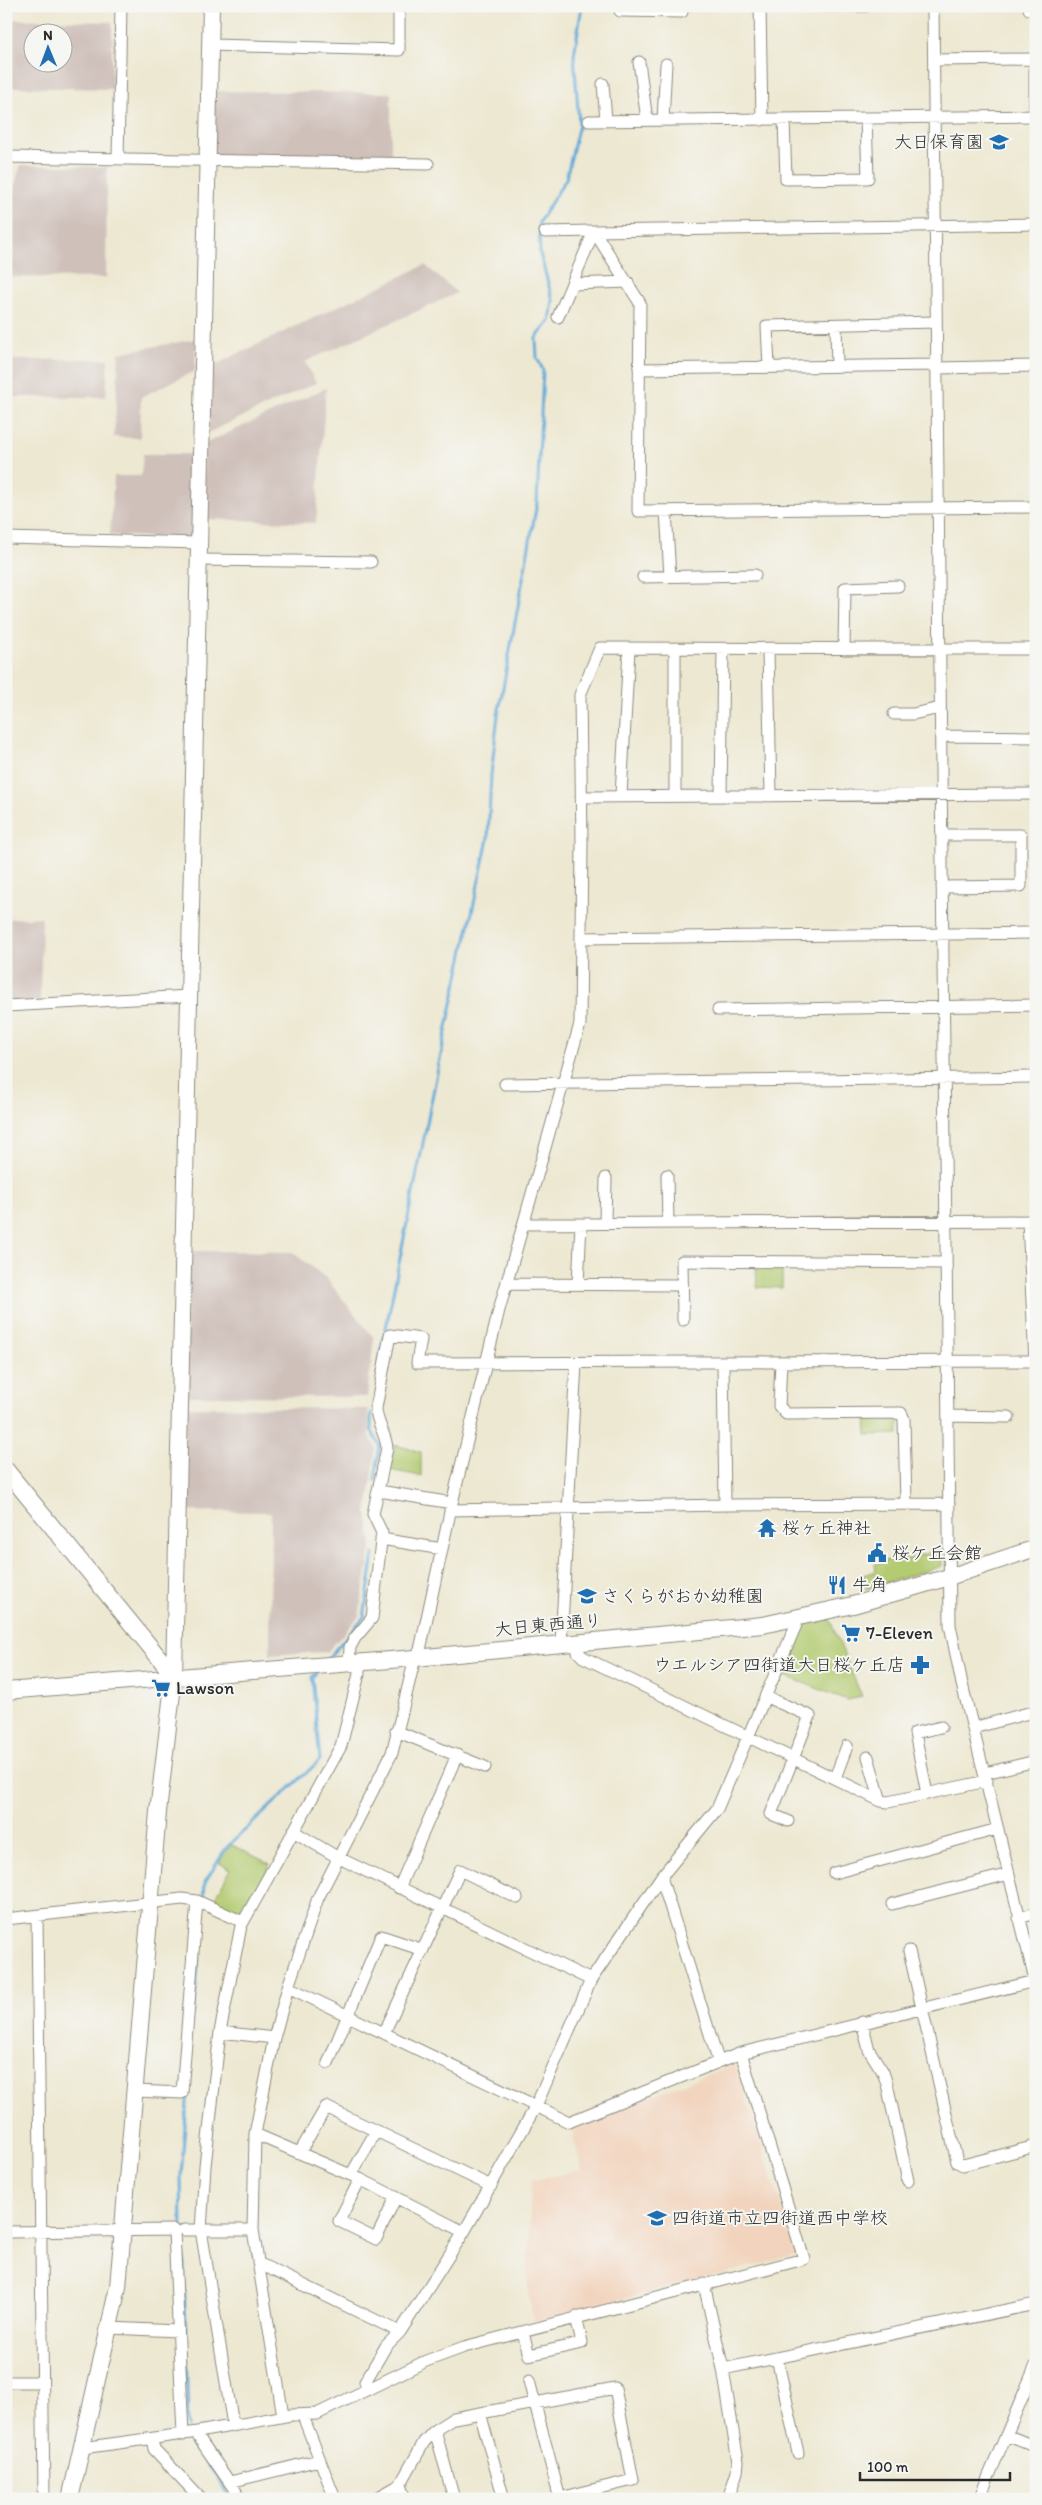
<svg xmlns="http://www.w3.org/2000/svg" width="1042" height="2505" font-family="Itim,'Klee One',sans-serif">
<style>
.built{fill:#f2d4be}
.industrial{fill:#cfc0ba;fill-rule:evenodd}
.green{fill:#b3cb71;stroke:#6f7b4e}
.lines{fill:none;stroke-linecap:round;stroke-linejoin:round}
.stream{stroke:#62aad9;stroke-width:3}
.street-casing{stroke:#8c8a7e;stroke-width:13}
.secondary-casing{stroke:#8c8a7e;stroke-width:18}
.street{stroke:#fff;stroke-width:11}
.secondary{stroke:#fff;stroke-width:16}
.labels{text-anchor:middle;stroke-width:4;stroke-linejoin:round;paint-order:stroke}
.poi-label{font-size:18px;fill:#2b2b2b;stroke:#f6f6f2;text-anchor:start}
.street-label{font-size:18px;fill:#2b2b2b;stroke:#f6f6f2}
</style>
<rect width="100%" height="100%" fill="#f6f6f2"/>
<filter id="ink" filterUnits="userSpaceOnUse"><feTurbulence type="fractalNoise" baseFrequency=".02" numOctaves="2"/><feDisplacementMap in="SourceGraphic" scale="10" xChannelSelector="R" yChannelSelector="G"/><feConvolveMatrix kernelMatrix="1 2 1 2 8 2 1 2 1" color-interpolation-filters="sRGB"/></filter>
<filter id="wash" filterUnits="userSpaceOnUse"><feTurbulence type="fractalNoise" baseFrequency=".0096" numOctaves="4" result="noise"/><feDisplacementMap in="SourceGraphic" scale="20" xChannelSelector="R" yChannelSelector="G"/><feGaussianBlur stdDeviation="1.12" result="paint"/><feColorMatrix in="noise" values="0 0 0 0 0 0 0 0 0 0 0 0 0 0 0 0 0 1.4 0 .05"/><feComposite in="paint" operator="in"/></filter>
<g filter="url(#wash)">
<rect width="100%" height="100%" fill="#ede8d1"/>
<path class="built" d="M735,2064L797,2255L533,2321L527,2281L531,2181L582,2170L571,2127Z"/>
<path class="industrial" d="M6,19L112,22V89L6,87ZM62,32V62H32V32Z
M213,91L391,93V157L212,156Z
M21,165L107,167L106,278L6,277V213Z
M425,265L457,293L305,362L316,383L205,434L208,368Z
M196,339L195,371L141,397L140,438L114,437L119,353Z
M108,359L106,397H6V360Z
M326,388L316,523L205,519L204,444Z
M143,454H194L192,539L110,535L114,476H141Z
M42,917L40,1001L6,1003V919Z
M188,1251L292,1252L326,1278L374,1338L367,1397L185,1396Z
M186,1407L368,1409L369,1434L376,1447L367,1513L372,1542L359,1616L327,1652L270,1655L271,1512L182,1511Z"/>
<path class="green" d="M756,1265H782V1288L757,1287Z
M887,1416L899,1421V1434L867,1435L866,1417Z
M395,1445L421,1452V1476L389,1470Z
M941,1549L942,1566L866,1589L863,1575L876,1571L875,1564L904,1555L905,1560Z
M828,1615L862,1697L847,1700L783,1675L804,1623Z
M232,1845L270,1864L244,1916L239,1917L212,1903L231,1869L219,1863L225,1852Z"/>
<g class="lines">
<path class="stream" d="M378,1368L437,1073L488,839L491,775L498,715L537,503L543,370L537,358L536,338L550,321L553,301L540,254L539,222L566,179L579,124L574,55L582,6
M371,1414V1430L380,1445L375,1480
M328,1658L364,1617L374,1554
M204,1900L205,1882L227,1847L320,1760L312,1677L316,1673
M194,2012L203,1907
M182,2227L181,2175L188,2091
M183,2233L188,2427
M191,2440L232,2499"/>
</g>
</g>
<g filter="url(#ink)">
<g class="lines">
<g class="street-casing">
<path id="street" d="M621,6L620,11L682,12V6
M760,6L762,120
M823,6H866
M933,6L950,1625L962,1684L1036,1984
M1029,9H1036
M210,45L399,50V6
M934,60L1035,59V116
M639,62L647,120
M603,84L606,120
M663,120L666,64
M784,120L786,179L868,178L866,119
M589,121L1036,116
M6,157L428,164
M118,159L121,6
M594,231L640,303L638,511L1036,507
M594,231L1036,224
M545,232L594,231L558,317
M572,284L628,282
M836,325L837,366
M769,367L767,326L936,322
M937,368L1036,366
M639,369L937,365
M666,511L670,576
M6,538L199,543
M198,560L371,562
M643,577L755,575
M768,649L771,796
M844,649L845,588L898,586
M894,714H913L940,708
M941,736L1036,737
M621,796L629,649
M675,796V649
M721,796L723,649
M581,797L1036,794
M942,835H1021V886L942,887
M581,938L1036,933
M6,1006L189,996
M718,1010L1036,1005
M505,1084L1036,1077
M667,1175L668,1223
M1028,1221L1035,1361
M605,1223L606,1178
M524,1224L1036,1221
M507,1284L682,1285
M578,1284L581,1224
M683,1320L682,1261L946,1263
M723,1362L725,1505
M781,1362L779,1406L786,1414L901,1413L904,1419L906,1504
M948,1416L1009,1417
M379,1491L452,1503
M450,1510L725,1505L949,1504
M381,1539L442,1549
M577,1643L578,1652L583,1657L881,1801L888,1802L987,1781
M561,1644L576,1363
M349,1663L350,1647L355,1638L372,1618L382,1533L373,1514L387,1448C386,1433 376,1423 376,1408L390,1335L421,1339L417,1363L1036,1361
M766,1697L810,1716L771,1814L788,1821
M973,1728L1036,1711
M396,1731L485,1767
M868,1757L881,1801
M985,1773L1036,1761
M835,1778L847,1746
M927,1794L915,1733L941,1727
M293,1831L337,1857L591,1980
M834,1873L998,1829
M661,1877L718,2060
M399,1888L457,1755
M892,1904L1009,1874
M37,1916L44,2499
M1019,1918L1036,1913
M6,1919L182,1899L197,1901L243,1922
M909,1951L957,2162L963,2165L1036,2146
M288,1987L569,2122L741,2053L1035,1981
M862,2022L869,2050L883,2072L887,2084L908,2181
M220,2032L274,2038
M384,2033L460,1870L517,1898
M328,2063L381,1936L423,1950
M135,2091L182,2093L197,1901
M255,2134L360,2179L464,2232
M300,2152L326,2107L491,2186
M351,2175L376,2131
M360,2179L339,2221L376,2239L396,2197
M184,2230H253
M6,2232L174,2230L183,2435
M258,2263L400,2332
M704,2284L723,2369L738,2462L737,2472L728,2499
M109,2328L178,2331
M523,2333L529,2355L582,2343L576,2317
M777,2358L798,2453
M723,2369L1036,2304
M529,2381L560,2499
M6,2382H42
M367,2390L365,2382L386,2346L400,2332L464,2232L535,2108L591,1980L661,1877L717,1809L796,1625L794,1619
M480,2413L504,2499
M283,2416L253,2230L255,2134L274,2038L288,1987L318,1898L392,1753L415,1658L420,1650L452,1503L499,1310L580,1024L582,843L580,695L600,648L1036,649
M303,2416L335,2499
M233,2425L201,2230L205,2166L220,2032L241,1926L341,1746L359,1674L358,1663
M435,2430L454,2499
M198,2432L199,2438L241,2499
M1006,2435L1036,2447
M152,2439L154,2449L201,2499
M82,2448L198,2432L291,2415L317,2414L426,2361L464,2347L804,2259L741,2053
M230,2482L319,2460
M400,2485L405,2499
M375,2499L400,2485L424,2442L435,2430L454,2418L615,2388L633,2480L560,2498
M979,2499L1036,2365"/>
</g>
<g class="secondary-casing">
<path id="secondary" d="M6,1470L174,1676
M6,1691L415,1658L763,1625L853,1605L949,1577L1036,1548
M70,2499L118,2287L158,1812L174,1676L211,6"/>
</g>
<use href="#street" class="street"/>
<use href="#secondary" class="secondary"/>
</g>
</g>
<defs>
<g id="school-bare" transform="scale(1.5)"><path d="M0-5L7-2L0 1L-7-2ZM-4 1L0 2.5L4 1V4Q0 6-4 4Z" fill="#1f6fb2" stroke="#f6f6f2" stroke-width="2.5" paint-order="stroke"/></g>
<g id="temple-bare" transform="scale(1.5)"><path d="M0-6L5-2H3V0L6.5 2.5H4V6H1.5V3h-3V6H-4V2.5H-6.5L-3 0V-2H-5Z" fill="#1f6fb2" stroke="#f6f6f2" stroke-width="2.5" paint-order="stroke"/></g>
<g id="civic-bare" transform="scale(1.5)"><path d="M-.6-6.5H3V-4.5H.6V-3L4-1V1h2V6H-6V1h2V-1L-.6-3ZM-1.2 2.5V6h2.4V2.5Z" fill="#1f6fb2" stroke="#f6f6f2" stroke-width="2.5" paint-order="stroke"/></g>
<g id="restaurant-bare" transform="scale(1.5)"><path d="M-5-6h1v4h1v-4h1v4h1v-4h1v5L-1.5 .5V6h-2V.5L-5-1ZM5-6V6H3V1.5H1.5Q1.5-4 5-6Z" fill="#1f6fb2" stroke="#f6f6f2" stroke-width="2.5" paint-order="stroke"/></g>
<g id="supermarket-bare" transform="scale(1.5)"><path d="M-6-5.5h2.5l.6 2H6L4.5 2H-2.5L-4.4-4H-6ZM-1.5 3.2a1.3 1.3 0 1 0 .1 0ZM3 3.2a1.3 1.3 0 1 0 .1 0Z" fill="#1f6fb2" stroke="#f6f6f2" stroke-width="2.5" paint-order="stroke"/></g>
<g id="pharmacy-bare" transform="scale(1.5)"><path d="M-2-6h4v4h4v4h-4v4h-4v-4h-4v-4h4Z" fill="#1f6fb2" stroke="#f6f6f2" stroke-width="2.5" paint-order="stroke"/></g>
</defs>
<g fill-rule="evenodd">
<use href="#school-bare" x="999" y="142"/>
<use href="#temple-bare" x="767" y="1528"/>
<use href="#civic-bare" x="877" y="1553"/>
<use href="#restaurant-bare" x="837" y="1585"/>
<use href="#school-bare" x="587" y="1596"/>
<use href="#supermarket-bare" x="851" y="1633"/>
<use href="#pharmacy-bare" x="920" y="1665"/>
<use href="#supermarket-bare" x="161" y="1688"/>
<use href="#school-bare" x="657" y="2218"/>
</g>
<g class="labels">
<g class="poi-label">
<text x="984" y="148" text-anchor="end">大日保育園</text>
<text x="782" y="1534">桜ヶ丘神社</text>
<text x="892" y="1559">桜ケ丘会館</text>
<text x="852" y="1591">牛角</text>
<text x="602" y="1602">さくらがおか幼稚園</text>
<text x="866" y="1639">7-Eleven</text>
<text x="905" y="1671" text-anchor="end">ウエルシア四街道大日桜ケ丘店</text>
<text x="176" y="1694">Lawson</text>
<text x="672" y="2224">四街道市立四街道西中学校</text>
</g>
<g class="street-label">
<text transform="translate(548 1625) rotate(-5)" y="6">大日東西通り</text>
</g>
</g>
<rect width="1042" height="2505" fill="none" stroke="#f6f6f2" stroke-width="25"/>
<g transform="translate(48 48) rotate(359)"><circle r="24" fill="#f6f6f2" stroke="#a5a5a2"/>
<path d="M0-4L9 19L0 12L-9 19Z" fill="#1f6fb2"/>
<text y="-8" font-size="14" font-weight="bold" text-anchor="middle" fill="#2b2b2b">N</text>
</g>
<path d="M860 2472v8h150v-8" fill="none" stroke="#2b2b2b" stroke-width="2.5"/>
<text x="867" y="2472" font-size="15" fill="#2b2b2b" stroke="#f6f6f2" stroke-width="4" paint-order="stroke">100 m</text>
</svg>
